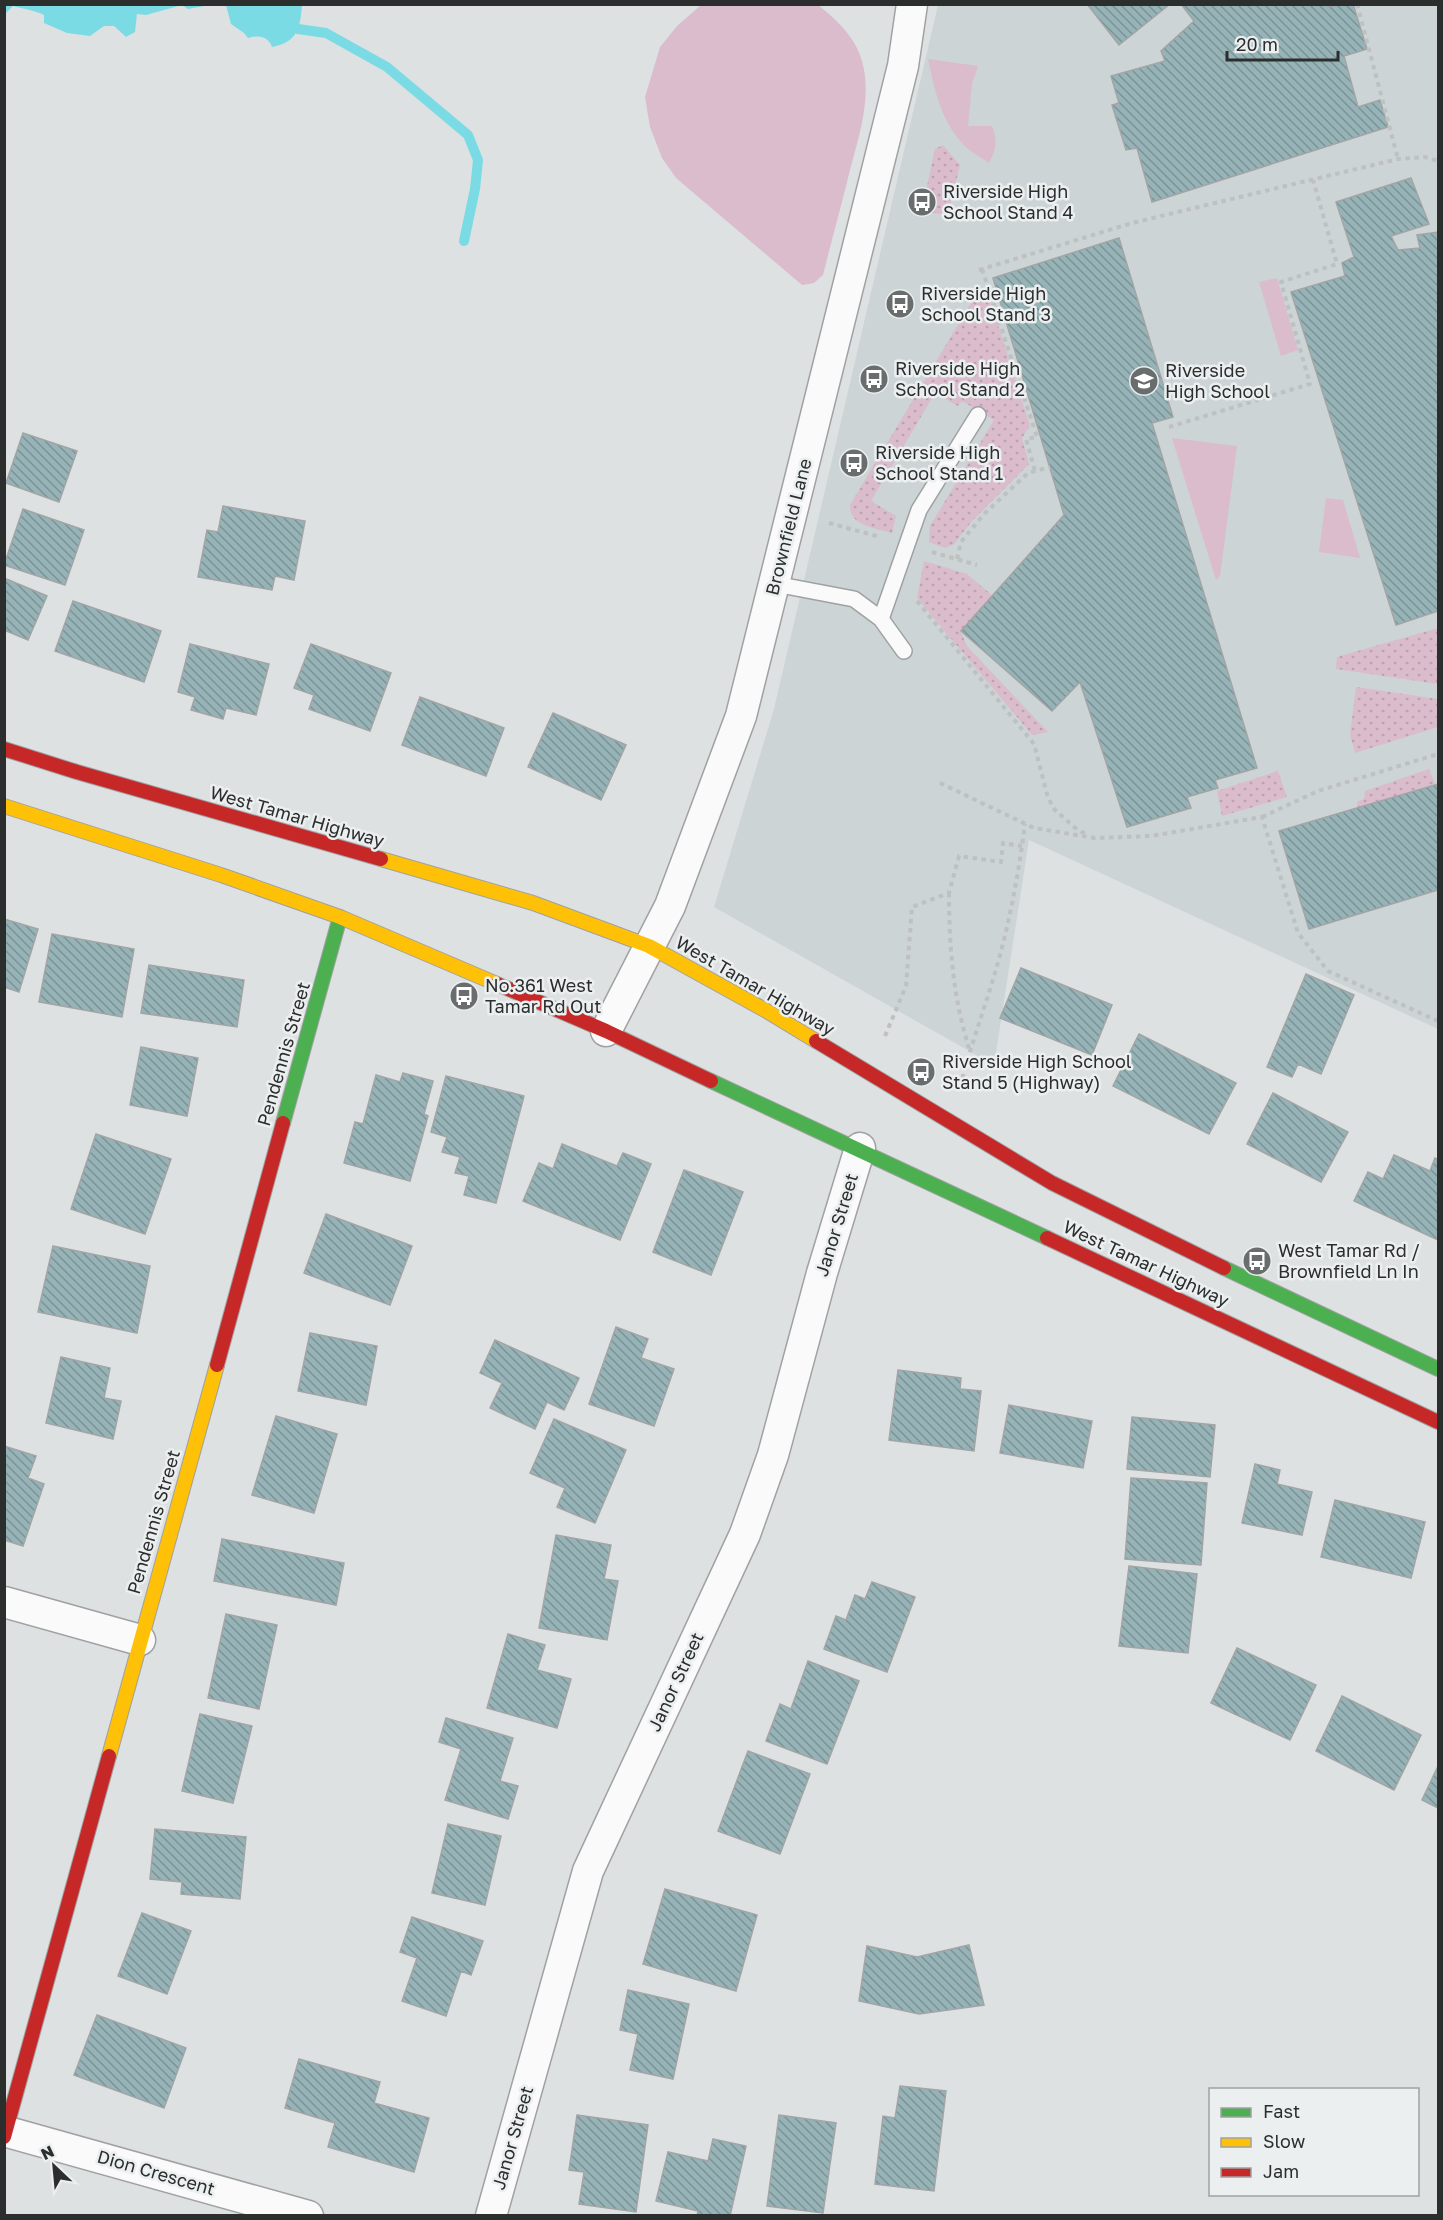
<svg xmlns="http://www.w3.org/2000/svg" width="1443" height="2220" font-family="'Golos Text',sans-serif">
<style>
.built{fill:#ccd4d5}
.green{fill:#dabccd}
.garden{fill:url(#garden-dots)}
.water{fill:#7bdbe5}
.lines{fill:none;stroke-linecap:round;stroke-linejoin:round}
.stream{stroke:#7bdbe5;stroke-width:10}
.building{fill:url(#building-back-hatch);stroke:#a2a4a5;stroke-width:1.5}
.lane-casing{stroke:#9fa1a2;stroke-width:18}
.street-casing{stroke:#9fa1a2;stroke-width:33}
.fast-casing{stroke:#9fa1a2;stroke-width:16}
.slow-casing{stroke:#9fa1a2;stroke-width:16}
.jam-casing{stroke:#9fa1a2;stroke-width:16}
.path{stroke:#bfc0c0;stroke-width:4;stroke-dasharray:4.5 4.5;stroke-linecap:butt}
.lane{stroke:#fafafb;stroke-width:15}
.street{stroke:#fafafb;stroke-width:30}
.fast{stroke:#4caf50;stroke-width:14}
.slow{stroke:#ffc107;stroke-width:14}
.jam{stroke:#c62828;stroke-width:14}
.labels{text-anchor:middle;stroke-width:5;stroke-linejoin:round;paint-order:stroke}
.poi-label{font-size:18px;fill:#2c2e2e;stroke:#ebeff0;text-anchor:start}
.street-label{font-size:18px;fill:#2c2e2e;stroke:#ebeff0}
</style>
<defs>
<pattern id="garden-dots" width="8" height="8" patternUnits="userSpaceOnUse" patternTransform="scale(1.5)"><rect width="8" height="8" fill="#dabccd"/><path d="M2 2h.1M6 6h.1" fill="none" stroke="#bba2b0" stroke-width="1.8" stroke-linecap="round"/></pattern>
<pattern id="building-back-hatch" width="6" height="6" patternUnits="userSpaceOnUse" patternTransform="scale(1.5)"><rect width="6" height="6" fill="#96b4b7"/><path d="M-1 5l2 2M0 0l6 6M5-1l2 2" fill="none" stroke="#7b9395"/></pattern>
</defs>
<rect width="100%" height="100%" fill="#dee1e2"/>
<path class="built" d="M938,5H1438V1029L1029,840L994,1065L714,907L774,709Z"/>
<path class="green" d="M701,5H818C837,20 856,38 862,61C873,100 857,141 848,178C840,210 831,243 823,275L814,283L802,285L676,178L662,158L650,127L645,97L660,47L677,26Z
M928,59L978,66L972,84L968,126H992C998,141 996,150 989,163C980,157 969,151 962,143C941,120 934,88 928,59Z
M1277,278L1298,350L1281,356L1259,282Z
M1172,438L1237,446L1220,576L1216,580Z
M1326,498L1343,500L1360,558L1319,552Z"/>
<path class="garden" d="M943,145L960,165L948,215L928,212L922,209L935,149Z
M986,287L1030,426L1022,438L1029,464L972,521L954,544L945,548L929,542L930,526L994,420L962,401L958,406L935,393L871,501L896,516L892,533C876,528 849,526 850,505L980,288Z
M924,561L967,574L993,596L961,632L967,646L1048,732L1032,735L917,598Z
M1438,628V684L1336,669L1337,657Z
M1356,687L1438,699V727L1355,753L1350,735Z
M1429,769L1435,784L1357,808V802L1364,799L1365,791Z
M1278,771L1287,797L1222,816L1217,791Z"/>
<path class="water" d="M5,4H210V5L188,9L182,5L146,15L137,14L135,32L126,37L114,26H104L90,36L67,33L44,23V15C34,10 23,9 13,6L5,14Z
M226,5H302C300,28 298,42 272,47C268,36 258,35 248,38L244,33L231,24Z"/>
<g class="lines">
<path class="stream" d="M298,29L326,33L387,67L468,135L478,160L475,189L464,241"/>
</g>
<path class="building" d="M1087,4H1170L1119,45Z
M1181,4H1328L1329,7L1339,4H1353L1367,49L1344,56L1358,107L1380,100L1388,127L1152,202L1137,148L1126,150L1112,105L1119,103L1111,76L1165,61L1161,51L1194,21Z
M1411,178L1429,224L1391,236L1398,250L1420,248L1417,235L1438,232V611L1396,625L1291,292L1345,276L1342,263L1354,257L1336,202Z
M1119,238L1173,417L1152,423L1257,768L1215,780L1218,788L1187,797L1191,808L1127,827L1080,682L1052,711L961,631L1064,515L993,278Z
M23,433L77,451L59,502L6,483Z
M223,506L305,521L294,580L275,576L272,590L198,577L207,530L218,532Z
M23,509L84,530L65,585L4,565Z
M4,578L47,596L28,640L4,630Z
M73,601L161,631L144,682L55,651Z
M190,644L269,664L256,715L226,708L223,719L191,710L195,697L178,692Z
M311,644L391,673L370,731L309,709L314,695L294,688Z
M420,697L504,728L486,776L402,745Z
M553,713L626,745L601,800L528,767Z
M1438,784V890L1309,929L1279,831Z
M4,919L38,929L19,992L4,987Z
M52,934L134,949L122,1017L39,1002Z
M149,965L244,980L237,1027L141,1013Z
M1021,968L1112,1005L1092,1055L1000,1018Z
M1306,974L1354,995L1321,1074L1298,1064L1292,1077L1267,1067Z
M1139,1034L1236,1083L1209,1134L1113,1086Z
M141,1047L198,1058L187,1116L130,1105Z
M403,1073L433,1081L424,1114L428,1116L410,1181L344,1163L355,1122L363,1124L376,1075L400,1082Z
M446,1076L524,1096L496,1203L464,1195L469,1176L455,1173L460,1157L442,1152L447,1137L431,1132Z
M1273,1093L1348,1132L1321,1182L1247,1144Z
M96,1134L171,1159L145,1234L71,1209Z
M562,1144L617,1166L623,1153L651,1164L620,1240L523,1201L539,1163L553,1169Z
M1394,1155L1430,1171L1435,1158L1438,1160V1240L1354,1201L1368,1172L1383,1179Z
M684,1170L743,1192L711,1275L653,1252Z
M326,1214L412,1246L390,1305L304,1273Z
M53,1246L150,1266L137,1333L38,1312Z
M616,1327L648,1339L641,1358L674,1369L654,1426L589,1404Z
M310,1333L377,1346L366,1405L298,1391Z
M495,1340L579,1378L564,1410L547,1402L535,1429L490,1408L502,1383L480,1373Z
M61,1357L110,1368L104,1398L121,1401L113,1439L46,1423Z
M898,1370L961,1378L960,1389L981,1391L974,1451L889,1440Z
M1009,1405L1092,1421L1083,1468L1000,1453Z
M276,1416L337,1434L314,1513L252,1495Z
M1132,1417L1215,1425L1210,1477L1127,1469Z
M554,1419L626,1450L595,1523L557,1507L565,1488L530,1473Z
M4,1446L36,1456L28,1478L44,1484L23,1546L4,1540Z
M1255,1464L1280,1470L1277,1484L1312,1492L1302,1535L1242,1523Z
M1131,1478L1207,1483L1201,1565L1125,1559Z
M1335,1500L1425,1522L1411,1578L1321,1557Z
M556,1535L611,1545L604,1579L618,1581L607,1640L539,1628Z
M222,1539L344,1563L336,1605L214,1581Z
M1129,1566L1197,1574L1188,1653L1119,1646Z
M872,1582L915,1597L887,1672L824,1649L836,1616L846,1620L855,1595L865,1599Z
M226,1614L277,1625L259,1709L208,1698Z
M508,1634L545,1645L537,1670L571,1679L557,1728L487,1708Z
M1237,1648L1316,1685L1290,1740L1211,1703Z
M808,1661L859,1681L827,1764L766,1741L780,1704L791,1709Z
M1342,1696L1421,1735L1394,1790L1316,1751Z
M200,1714L252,1726L233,1803L182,1791Z
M446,1718L513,1738L500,1781L518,1786L508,1819L445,1800L461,1749L439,1742Z
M748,1751L810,1774L780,1854L718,1831Z
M1438,1766V1808L1422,1800Z
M448,1824L501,1836L485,1905L432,1893Z
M155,1829L246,1837L240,1899L181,1894L182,1882L150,1879Z
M665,1889L757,1915L736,1991L643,1964Z
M142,1913L191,1931L167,1994L118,1976Z
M412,1917L483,1941L471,1975L461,1971L446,2016L402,2001L417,1958L400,1952Z
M969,1945L984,2005L919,2014L859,2001L867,1946L917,1957Z
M628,1990L689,2004L673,2079L630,2070L638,2034L620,2030Z
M97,2015L186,2048L164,2108L74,2075Z
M299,2059L380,2082L374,2103L429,2118L414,2172L328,2147L335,2123L285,2108Z
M900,2086L946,2091L934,2191L875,2184L883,2116L895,2118Z
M577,2115L648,2125L636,2212L579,2204L584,2172L569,2170Z
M779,2115L836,2123L823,2213L767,2206Z
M713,2139L746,2146L730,2216H697L698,2211L656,2201L668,2152L708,2161Z"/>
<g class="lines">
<g class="lane-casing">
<path id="lane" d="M775,584L854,599L881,619L904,651
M881,619L919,510L978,415"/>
</g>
<g class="street-casing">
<path id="street" d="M606,1031L670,906L741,716L903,66L912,4
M4,1602L140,1640
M4,2131L308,2216
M491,2216L588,1871L745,1534L773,1455L822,1273L860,1148"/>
</g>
<g class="fast-casing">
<path id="fast" d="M711,1081L1047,1238
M283,1123L340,917
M1224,1268L1438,1369"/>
</g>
<g class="slow-casing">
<path id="slow" d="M4,806L221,875L340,917L497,984
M381,859L533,903L649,946L765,1010L816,1041
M109,1756L217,1365"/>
</g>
<g class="jam-casing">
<path id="jam" d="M4,749L77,772L381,859
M497,984L606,1031L711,1081
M816,1041L1052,1183L1224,1268
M1047,1238L1438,1422
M217,1365L283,1123
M4,2137L109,1756"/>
</g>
<path class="path" d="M1357,4L1398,159
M982,269L1037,437L1026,439L1035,471
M979,270L1132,223L1398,159L1425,157L1438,161
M1169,427L1310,384L1281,282L1337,264L1313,180
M829,523L880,537
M932,552L977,565
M957,559L961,542L983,515L1028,473L1050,467
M917,601L1034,744L1047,794L1053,808L1074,827L1087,835
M940,783L1034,828L1095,838L1151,836L1262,817L1298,933L1328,971L1438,1021
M1262,817L1318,791L1438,754
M949,893C949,946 953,997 969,1048
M885,1036L906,986L912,907L949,893L959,856L1001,862L1003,843L1022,846
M960,1087C971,1044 987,1002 999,959C1011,915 1019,870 1025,824"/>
<use href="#lane" class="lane"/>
<use href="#street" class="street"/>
<use href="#fast" class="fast"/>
<use href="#slow" class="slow"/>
<use href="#jam" class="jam"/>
</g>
<defs>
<g id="bus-disc" transform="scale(1.5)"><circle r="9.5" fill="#6a6d6d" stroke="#ebeff0"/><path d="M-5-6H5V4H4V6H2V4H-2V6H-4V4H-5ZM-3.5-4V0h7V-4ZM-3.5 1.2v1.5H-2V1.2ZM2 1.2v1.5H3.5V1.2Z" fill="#fff"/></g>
<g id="school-disc" transform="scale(1.5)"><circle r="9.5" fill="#6a6d6d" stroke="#ebeff0"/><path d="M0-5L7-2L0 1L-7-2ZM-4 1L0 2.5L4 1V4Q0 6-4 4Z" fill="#fff"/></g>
</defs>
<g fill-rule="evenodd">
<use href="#bus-disc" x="922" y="202"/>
<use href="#bus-disc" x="900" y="304"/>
<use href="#bus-disc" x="874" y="379"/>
<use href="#school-disc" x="1144" y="381"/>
<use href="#bus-disc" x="854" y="463"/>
<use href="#bus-disc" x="464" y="996"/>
<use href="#bus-disc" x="921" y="1072"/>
<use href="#bus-disc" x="1257" y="1261"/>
</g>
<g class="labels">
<g class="poi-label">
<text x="943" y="198">Riverside High<tspan x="943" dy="21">School Stand 4</tspan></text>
<text x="921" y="300">Riverside High<tspan x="921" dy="21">School Stand 3</tspan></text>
<text x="895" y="375">Riverside High<tspan x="895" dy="21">School Stand 2</tspan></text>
<text x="1165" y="377">Riverside<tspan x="1165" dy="21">High School</tspan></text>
<text x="875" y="459">Riverside High<tspan x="875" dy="21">School Stand 1</tspan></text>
<text x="485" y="992">No.361 West<tspan x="485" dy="21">Tamar Rd Out</tspan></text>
<text x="942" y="1068">Riverside High School<tspan x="942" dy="21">Stand 5 (Highway)</tspan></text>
<text x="1278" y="1257">West Tamar Rd /<tspan x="1278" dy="21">Brownfield Ln In</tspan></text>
</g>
<g class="street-label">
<text transform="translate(789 527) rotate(-76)" y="6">Brownfield Lane</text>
<text transform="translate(297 817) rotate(16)" y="6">West Tamar Highway</text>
<text transform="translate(755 986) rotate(30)" y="6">West Tamar Highway</text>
<text transform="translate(284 1054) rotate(-74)" y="6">Pendennis Street</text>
<text transform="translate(837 1225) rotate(-73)" y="6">Janor Street</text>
<text transform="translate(1146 1264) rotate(25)" y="6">West Tamar Highway</text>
<text transform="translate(154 1522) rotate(-74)" y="6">Pendennis Street</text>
<text transform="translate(676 1682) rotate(-65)" y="6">Janor Street</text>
<text transform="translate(513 2138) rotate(-74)" y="6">Janor Street</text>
<text transform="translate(156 2173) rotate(16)" y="6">Dion Crescent</text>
</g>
</g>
<rect width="1443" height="2220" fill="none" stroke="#2c2e2e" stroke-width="12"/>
<rect x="1209" y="2088" width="210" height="108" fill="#ebeff0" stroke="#9fa2a2" stroke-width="1.5"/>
<rect x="1221" y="2108" width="30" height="9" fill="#4caf50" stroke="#9fa2a2" stroke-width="1.5"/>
<text x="1263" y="2118" font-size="18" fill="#2c2e2e">Fast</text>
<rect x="1221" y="2138" width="30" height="9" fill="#ffc107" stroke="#9fa2a2" stroke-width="1.5"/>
<text x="1263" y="2148" font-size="18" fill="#2c2e2e">Slow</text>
<rect x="1221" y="2168" width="30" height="9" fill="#c62828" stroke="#9fa2a2" stroke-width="1.5"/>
<text x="1263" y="2178" font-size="18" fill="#2c2e2e">Jam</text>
<g transform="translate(54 2166) rotate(334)" stroke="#ebeff0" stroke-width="4.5" paint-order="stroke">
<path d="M0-4.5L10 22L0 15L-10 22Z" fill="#2c2e2e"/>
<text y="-9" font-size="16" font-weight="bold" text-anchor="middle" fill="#2c2e2e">N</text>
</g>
<path d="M1227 51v9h111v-9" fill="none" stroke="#2c2e2e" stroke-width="3"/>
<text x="1236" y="51" font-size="18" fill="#2c2e2e" stroke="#ebeff0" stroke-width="4.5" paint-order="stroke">20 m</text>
</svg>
